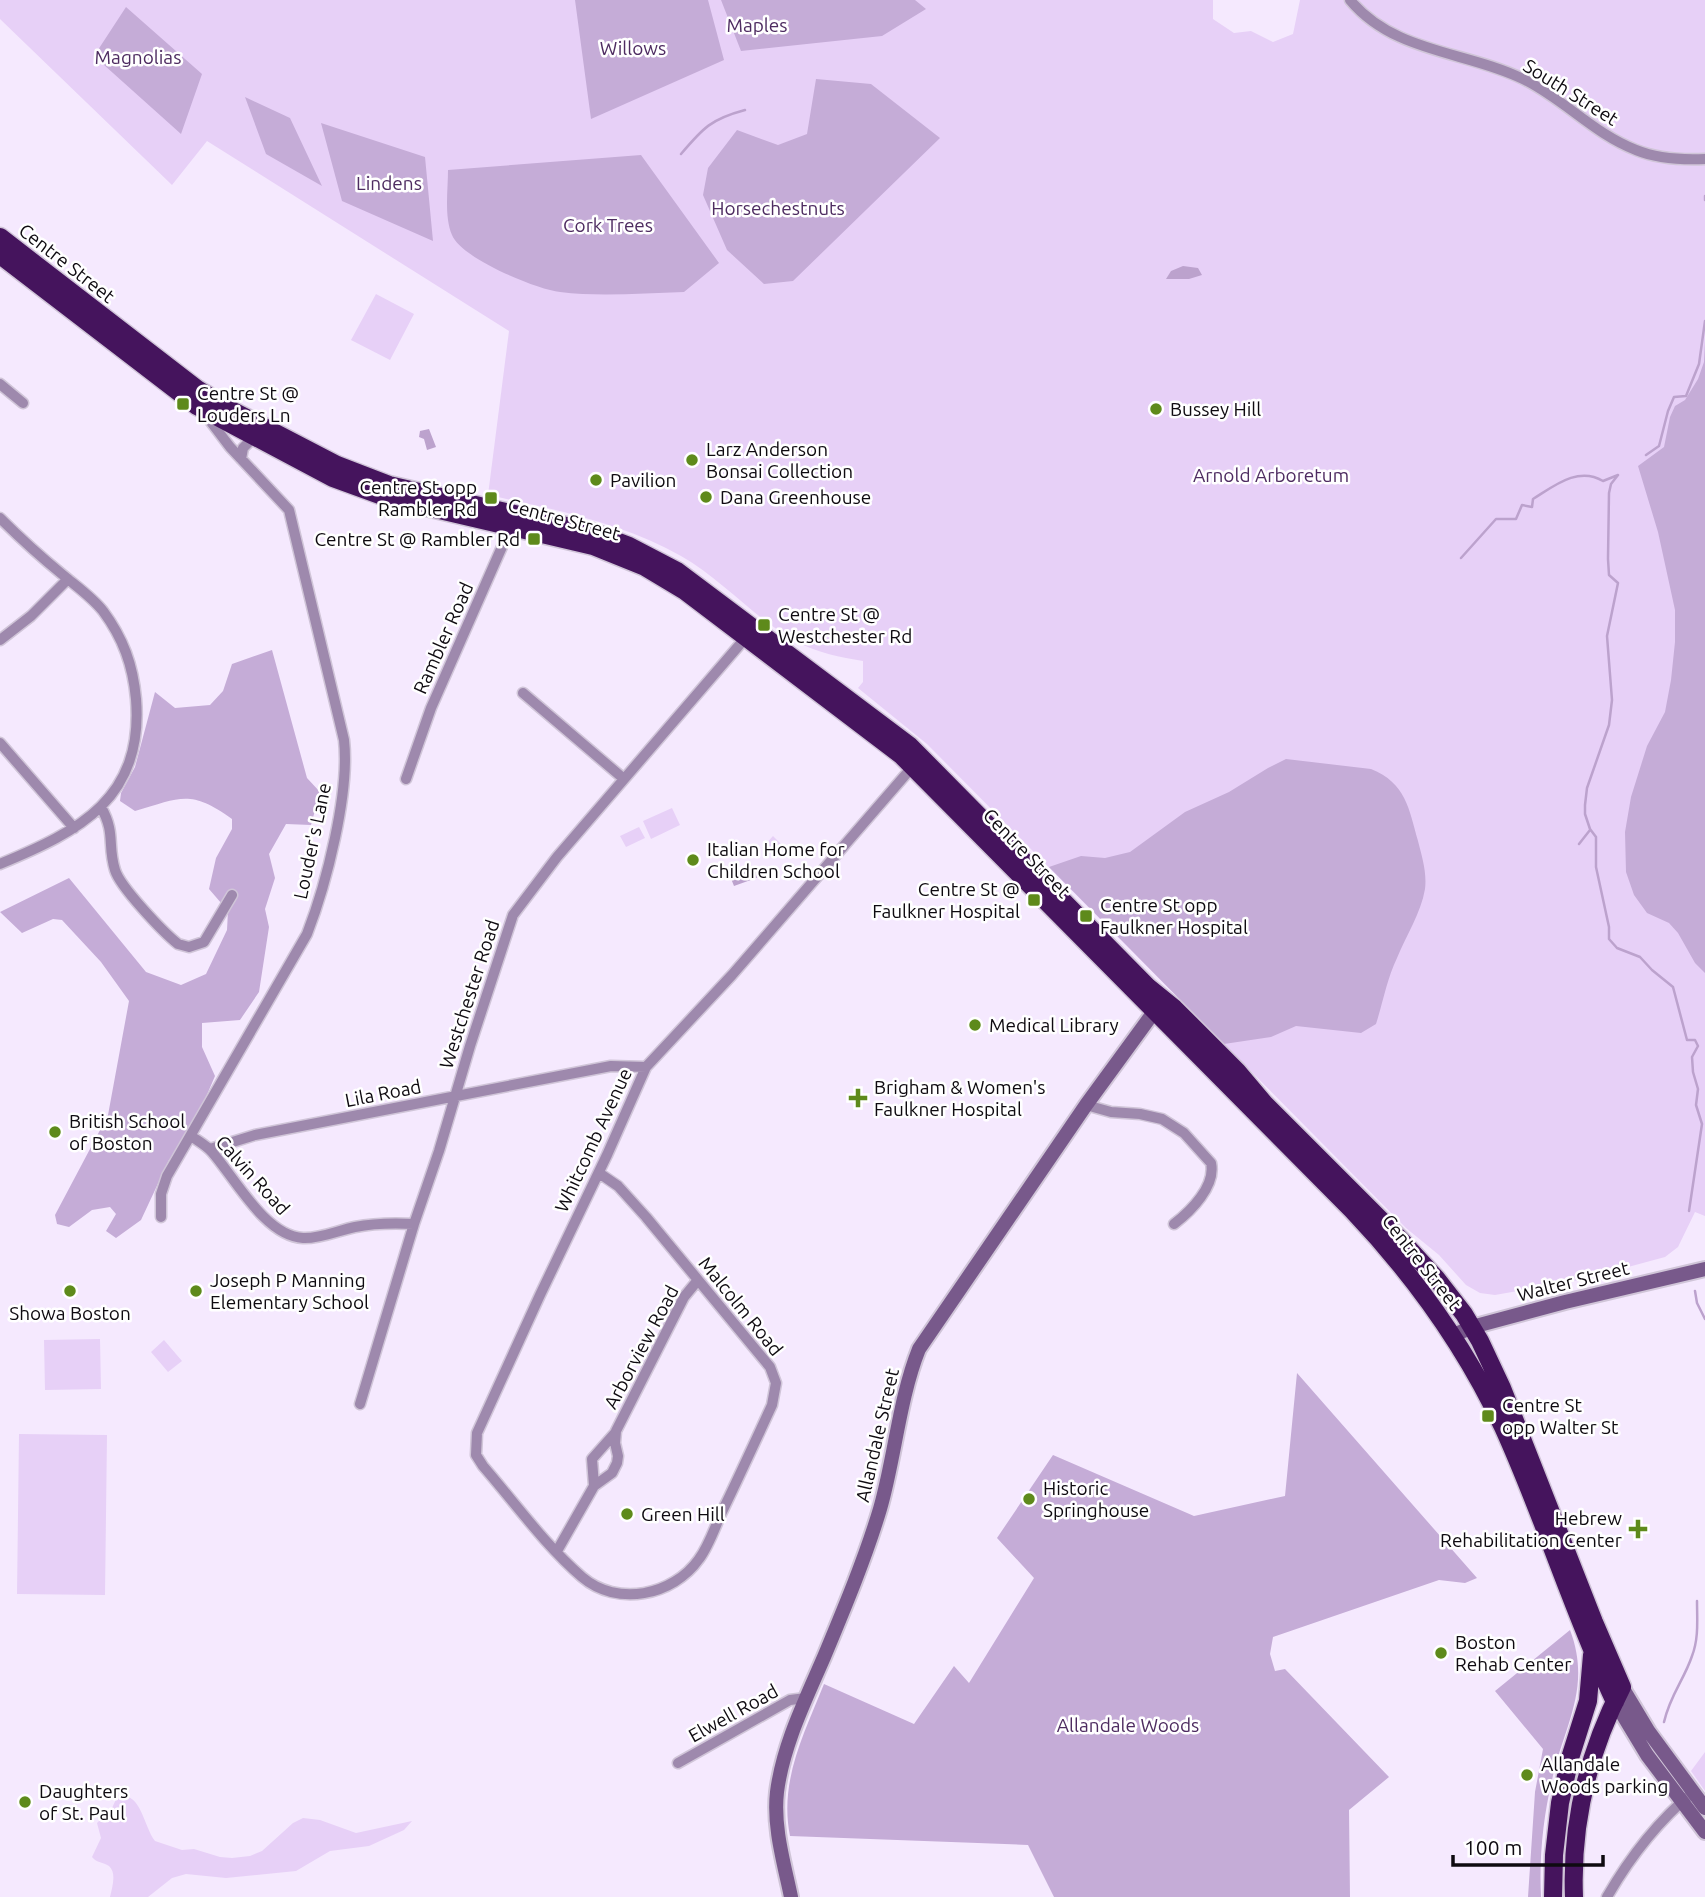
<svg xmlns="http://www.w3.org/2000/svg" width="1705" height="1897" font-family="Ubuntu,sans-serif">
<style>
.green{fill:#e7d0f7}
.forest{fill:#c5acd7}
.water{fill:#bca2cd}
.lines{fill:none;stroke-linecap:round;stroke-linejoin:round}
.stream{stroke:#bca2cd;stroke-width:2.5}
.street-casing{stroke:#d0c5d8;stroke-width:13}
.secondary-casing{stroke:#d0c5d8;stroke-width:18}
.highway-casing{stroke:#d0c5d8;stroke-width:21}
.street{stroke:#9e89ad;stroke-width:10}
.secondary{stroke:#78598b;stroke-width:14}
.highway{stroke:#45145d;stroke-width:18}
.poi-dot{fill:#5e8a1b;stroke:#fff;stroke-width:2.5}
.labels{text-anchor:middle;stroke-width:5;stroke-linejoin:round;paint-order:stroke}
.park-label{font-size:19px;fill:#4e2c61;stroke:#fff}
.street-label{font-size:19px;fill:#0e0a10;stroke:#fff}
.poi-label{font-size:19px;fill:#0e0a10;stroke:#fff;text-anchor:start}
</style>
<rect width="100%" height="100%" fill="#f5e9fe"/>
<path class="green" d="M0,0H1213V19L1234,33L1251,31L1273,42L1293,34L1300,0H1705V1216L1695,1212L1678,1247L1665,1257L1580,1280L1495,1295L1480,1293L1466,1285L1439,1255L1406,1228L927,744L858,688L863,682V661C840,657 818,653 797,642C755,619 723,580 681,556C623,523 554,509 488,495L509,331L207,141L172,185L0,19Z
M376,294L414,314L390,360L351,340Z
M672,808L680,825L651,839L643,821Z
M639,827L645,838L626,847L620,836Z
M773,836L783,846L775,856L764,846Z
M100,1339L101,1389L45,1390L44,1340Z
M164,1340L182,1361L168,1372L151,1352Z
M19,1434L107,1435L105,1595L17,1594Z
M1705,1752V1791L1691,1771Z
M118,1795C142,1793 143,1825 155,1841L182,1850L194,1849L220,1857L232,1858L250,1856L262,1851L293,1823L303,1818L320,1820L356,1833L412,1821L404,1830L369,1846L330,1851L296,1871L226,1878L186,1874L172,1878L148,1897H110C112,1888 117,1873 109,1866C103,1862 97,1863 92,1857L101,1838L97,1823L112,1808Z"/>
<path class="forest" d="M575,0H708L724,60L591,119Z
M721,0H915L926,9L882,36L741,51Z
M126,7L202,74L181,134L94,56Z
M816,79L871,84L940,138L793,281L764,284L727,250L703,195L708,168L737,130L778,145L807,134Z
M245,97L290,118L322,186L266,154Z
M321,123L425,157L433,241L342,201Z
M641,155L719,263L684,292C644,293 600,297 560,292C535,289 461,258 452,235C444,216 448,190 448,170Z
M1705,341V973L1695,963L1678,933L1669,923L1647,913L1634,895L1626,872L1625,832L1631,797L1647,746L1665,712L1671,680L1675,642V610L1658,532L1638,466L1664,447L1670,417L1675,406L1685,400L1698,379L1704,362Z
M272,650L307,778L320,792L311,825L286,824L269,854L275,878L265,909L269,927L259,992L240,1020L202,1023V1047L215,1076L188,1139L169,1160L141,1220L116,1238L106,1231L116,1214L110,1207L92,1210L69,1227L57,1224L55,1215L108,1115L129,1001L101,962L62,920L53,919L22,933L0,912L69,878L146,972L181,985L206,974L227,930L228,911L209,889L216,858L232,829V819C190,789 181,798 135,811L120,801L121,793L135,767L155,692L175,708L210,705L223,691L232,664Z
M1286,759L1371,769C1406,783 1409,809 1418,841C1422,857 1427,872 1425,889C1421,913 1406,936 1397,958C1387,979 1383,1002 1376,1024L1361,1033L1296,1026L1271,1037L1224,1044L1049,867L1081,856L1105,858L1130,852L1185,812L1229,792L1268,768Z
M1297,1373L1477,1578L1465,1583L1439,1580L1273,1637L1270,1654L1275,1671L1285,1669L1389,1777L1349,1810L1350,1897H1054L1028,1845L790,1836C779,1781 804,1734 824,1684L914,1724L954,1666L969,1683L1034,1578L997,1538L1053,1455L1194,1516L1285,1496Z
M1570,1630C1592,1688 1564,1725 1552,1780C1543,1818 1539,1858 1541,1897H1528L1535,1792L1543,1749L1495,1691Z"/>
<path class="water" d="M1183,266L1198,268L1202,275L1189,279H1166L1171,271Z
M429,429L436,447L427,450L424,439L419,437L420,431Z
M755,866L759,877L734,886L730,876Z"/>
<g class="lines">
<path class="stream" d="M681,154C703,128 711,119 745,110
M1705,196V200
M1646,455L1659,446L1668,411L1674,397L1686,396L1699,364L1705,321
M1618,475L1611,484L1609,493L1608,559L1609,575L1618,583L1607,636L1612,700L1609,725L1587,788L1585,805V814L1590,829L1596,837V867L1609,927V939L1617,948L1640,957L1652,970L1673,987L1687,1040H1695L1698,1046L1692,1057L1693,1072L1698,1089L1696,1105L1702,1124L1689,1211
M1461,558L1496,519H1516L1522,505L1532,507L1533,499C1554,486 1578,466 1603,481L1618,475
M1579,844L1590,830
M1695,1291L1697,1303L1705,1319
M1664,1722C1670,1695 1684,1680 1692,1656C1699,1638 1697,1619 1697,1601"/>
<g class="street-casing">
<path id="street" d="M1350,0C1394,53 1466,51 1523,79C1564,99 1594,134 1636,150C1658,159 1682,160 1705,159
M0,384L23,403
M241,459L243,448L254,437
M0,518C20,538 41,557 63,575C76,586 92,597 103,611C123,638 133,665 136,699C144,798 80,831 0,864
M0,640L31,616L68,579
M523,693L624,779
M0,743L74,828
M406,779L431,708L512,524
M101,807C116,834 107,844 115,870C120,887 163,932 178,944L189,947L204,942L232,895
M1086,1105L1111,1112L1140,1114L1162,1119L1184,1133L1211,1163C1216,1186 1191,1211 1174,1224
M191,1136C198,1141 206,1145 212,1152C235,1178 265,1236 303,1238C320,1239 339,1230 355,1227C375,1223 394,1223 414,1224
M210,1149L255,1135L611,1066L646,1067
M599,1173L618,1186L646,1217L770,1367L776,1383L772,1405C755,1442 738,1479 720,1516C714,1530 708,1547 699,1559C673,1596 617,1607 582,1577C545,1545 515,1503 483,1466L476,1455L477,1433L540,1295L607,1155L646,1067L732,975L914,765
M161,1217V1194L167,1176L307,934C326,885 350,793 344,740L289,510L230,447L205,414
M360,1404L414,1224L439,1151L470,1046L513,915L557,857L748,635
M594,1486L592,1459L615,1433
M557,1551L594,1486L612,1473L617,1463L618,1456L615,1443L616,1431L684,1297L698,1280
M678,1763L790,1700L806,1698
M1607,1897C1630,1857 1657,1822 1693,1792"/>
</g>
<g class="secondary-casing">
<path id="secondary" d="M1452,1336L1472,1327L1565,1302L1705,1269
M1622,1687L1649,1732L1705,1808
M1615,1702L1647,1755L1705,1832
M791,1897C784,1863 773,1827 777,1792C783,1745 805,1701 824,1657C844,1609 865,1559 880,1509C895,1457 899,1399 919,1349L1086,1105L1159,1005"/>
</g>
<g class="highway-casing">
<path id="highway" d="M0,237L197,389L233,411L337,465L389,485L592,532L629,546L677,571L910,746L1148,987L1174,1008L1237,1071L1264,1103L1401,1240L1436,1278L1464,1314L1480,1341L1502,1388L1594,1622L1622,1687C1588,1753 1571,1823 1574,1897
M0,255L197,406L333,478L388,498L593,546L645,567L685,591L901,755L1352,1210C1413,1274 1465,1346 1503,1427C1544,1517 1573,1612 1615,1702
M1553,1897L1554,1855L1560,1803L1570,1758L1588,1701L1592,1655"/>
</g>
<use href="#street" class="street"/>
<use href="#secondary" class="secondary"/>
<use href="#highway" class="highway"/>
</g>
<g class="poi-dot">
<rect x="176" y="397" width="14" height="14" rx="3.5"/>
<circle cx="1156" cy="409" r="7"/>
<circle cx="692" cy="460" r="7"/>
<circle cx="596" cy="480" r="7"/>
<circle cx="706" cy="497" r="7"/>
<rect x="484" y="491" width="14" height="14" rx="3.5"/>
<rect x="527" y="532" width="14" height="14" rx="3.5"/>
<rect x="757" y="618" width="14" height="14" rx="3.5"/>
<circle cx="693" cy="860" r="7"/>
<rect x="1027" y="893" width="14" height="14" rx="3.5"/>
<rect x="1079" y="909" width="14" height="14" rx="3.5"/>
<circle cx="975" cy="1025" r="7"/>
<path d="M854.5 1087.5h7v7h7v7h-7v7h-7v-7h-7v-7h7z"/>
<circle cx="55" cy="1132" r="7"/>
<circle cx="70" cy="1291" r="7"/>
<circle cx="196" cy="1291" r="7"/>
<rect x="1481" y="1409" width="14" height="14" rx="3.5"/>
<circle cx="1029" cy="1499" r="7"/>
<circle cx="627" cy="1514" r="7"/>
<path d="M1634.5 1518.5h7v7h7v7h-7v7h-7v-7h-7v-7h7z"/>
<circle cx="1441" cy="1653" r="7"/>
<circle cx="1527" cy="1775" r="7"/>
<circle cx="25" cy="1802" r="7"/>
</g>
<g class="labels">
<g class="park-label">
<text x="757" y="32">Maples</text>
<text x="633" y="55">Willows</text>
<text x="138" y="64">Magnolias</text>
<text x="389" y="190">Lindens</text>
<text x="778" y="215">Horsechestnuts</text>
<text x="608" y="232">Cork Trees</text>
<text x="1271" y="482">Arnold Arboretum</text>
<text x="1128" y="1732">Allandale Woods</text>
</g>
<g class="street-label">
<text transform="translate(1571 92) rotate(32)" y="7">South Street</text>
<text transform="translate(67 263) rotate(38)" y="7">Centre Street</text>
<text transform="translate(564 519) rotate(15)" y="7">Centre Street</text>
<text transform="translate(443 638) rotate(-66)" y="7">Rambler Road</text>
<text transform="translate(312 841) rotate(-78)" y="7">Louder's Lane</text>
<text transform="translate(1027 853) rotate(46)" y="7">Centre Street</text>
<text transform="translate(469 994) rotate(-72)" y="7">Westchester Road</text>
<text transform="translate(383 1093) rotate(-11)" y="7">Lila Road</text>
<text transform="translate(593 1140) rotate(-65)" y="7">Whitcomb Avenue</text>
<text transform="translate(253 1175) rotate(48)" y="7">Calvin Road</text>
<text transform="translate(1422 1262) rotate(52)" y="7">Centre Street</text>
<text transform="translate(1573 1281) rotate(-14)" y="7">Walter Street</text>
<text transform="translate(741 1306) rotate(51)" y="7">Malcolm Road</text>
<text transform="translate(641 1347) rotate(-62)" y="7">Arborview Road</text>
<text transform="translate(877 1435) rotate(-77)" y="7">Allandale Street</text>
<text transform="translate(733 1713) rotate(-29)" y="7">Elwell Road</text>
</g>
<g class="poi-label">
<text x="197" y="400">Centre St @<tspan x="197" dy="22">Louders Ln</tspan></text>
<text x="1170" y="416">Bussey Hill</text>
<text x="706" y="456">Larz Anderson<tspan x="706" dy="22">Bonsai Collection</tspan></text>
<text x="610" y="487">Pavilion</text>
<text x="477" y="494" text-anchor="end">Centre St opp<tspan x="477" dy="22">Rambler Rd</tspan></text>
<text x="720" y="504">Dana Greenhouse</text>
<text x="520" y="546" text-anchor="end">Centre St @ Rambler Rd</text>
<text x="778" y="621">Centre St @<tspan x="778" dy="22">Westchester Rd</tspan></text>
<text x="707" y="856">Italian Home for<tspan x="707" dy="22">Children School</tspan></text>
<text x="1020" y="896" text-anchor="end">Centre St @<tspan x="1020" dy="22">Faulkner Hospital</tspan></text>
<text x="1100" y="912">Centre St opp<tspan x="1100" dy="22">Faulkner Hospital</tspan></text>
<text x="989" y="1032">Medical Library</text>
<text x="874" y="1094">Brigham &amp; Women's<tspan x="874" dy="22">Faulkner Hospital</tspan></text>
<text x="69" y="1128">British School<tspan x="69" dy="22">of Boston</tspan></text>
<text x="210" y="1287">Joseph P Manning<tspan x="210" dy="22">Elementary School</tspan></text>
<text x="70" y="1320" text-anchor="middle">Showa Boston</text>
<text x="1502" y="1412">Centre St<tspan x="1502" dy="22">opp Walter St</tspan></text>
<text x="1043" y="1495">Historic<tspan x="1043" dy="22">Springhouse</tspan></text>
<text x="641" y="1521">Green Hill</text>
<text x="1622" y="1525" text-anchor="end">Hebrew<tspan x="1622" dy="22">Rehabilitation Center</tspan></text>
<text x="1455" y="1649">Boston<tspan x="1455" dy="22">Rehab Center</tspan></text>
<text x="1541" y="1771">Allandale<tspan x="1541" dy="22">Woods parking</tspan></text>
<text x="39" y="1798">Daughters<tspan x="39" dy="22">of St. Paul</tspan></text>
</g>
</g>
<path d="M1453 1855v10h150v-10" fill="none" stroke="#0e0a10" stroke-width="3.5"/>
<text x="1464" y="1855" font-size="21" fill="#0e0a10" stroke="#ffffff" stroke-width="5" paint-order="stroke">100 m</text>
</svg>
